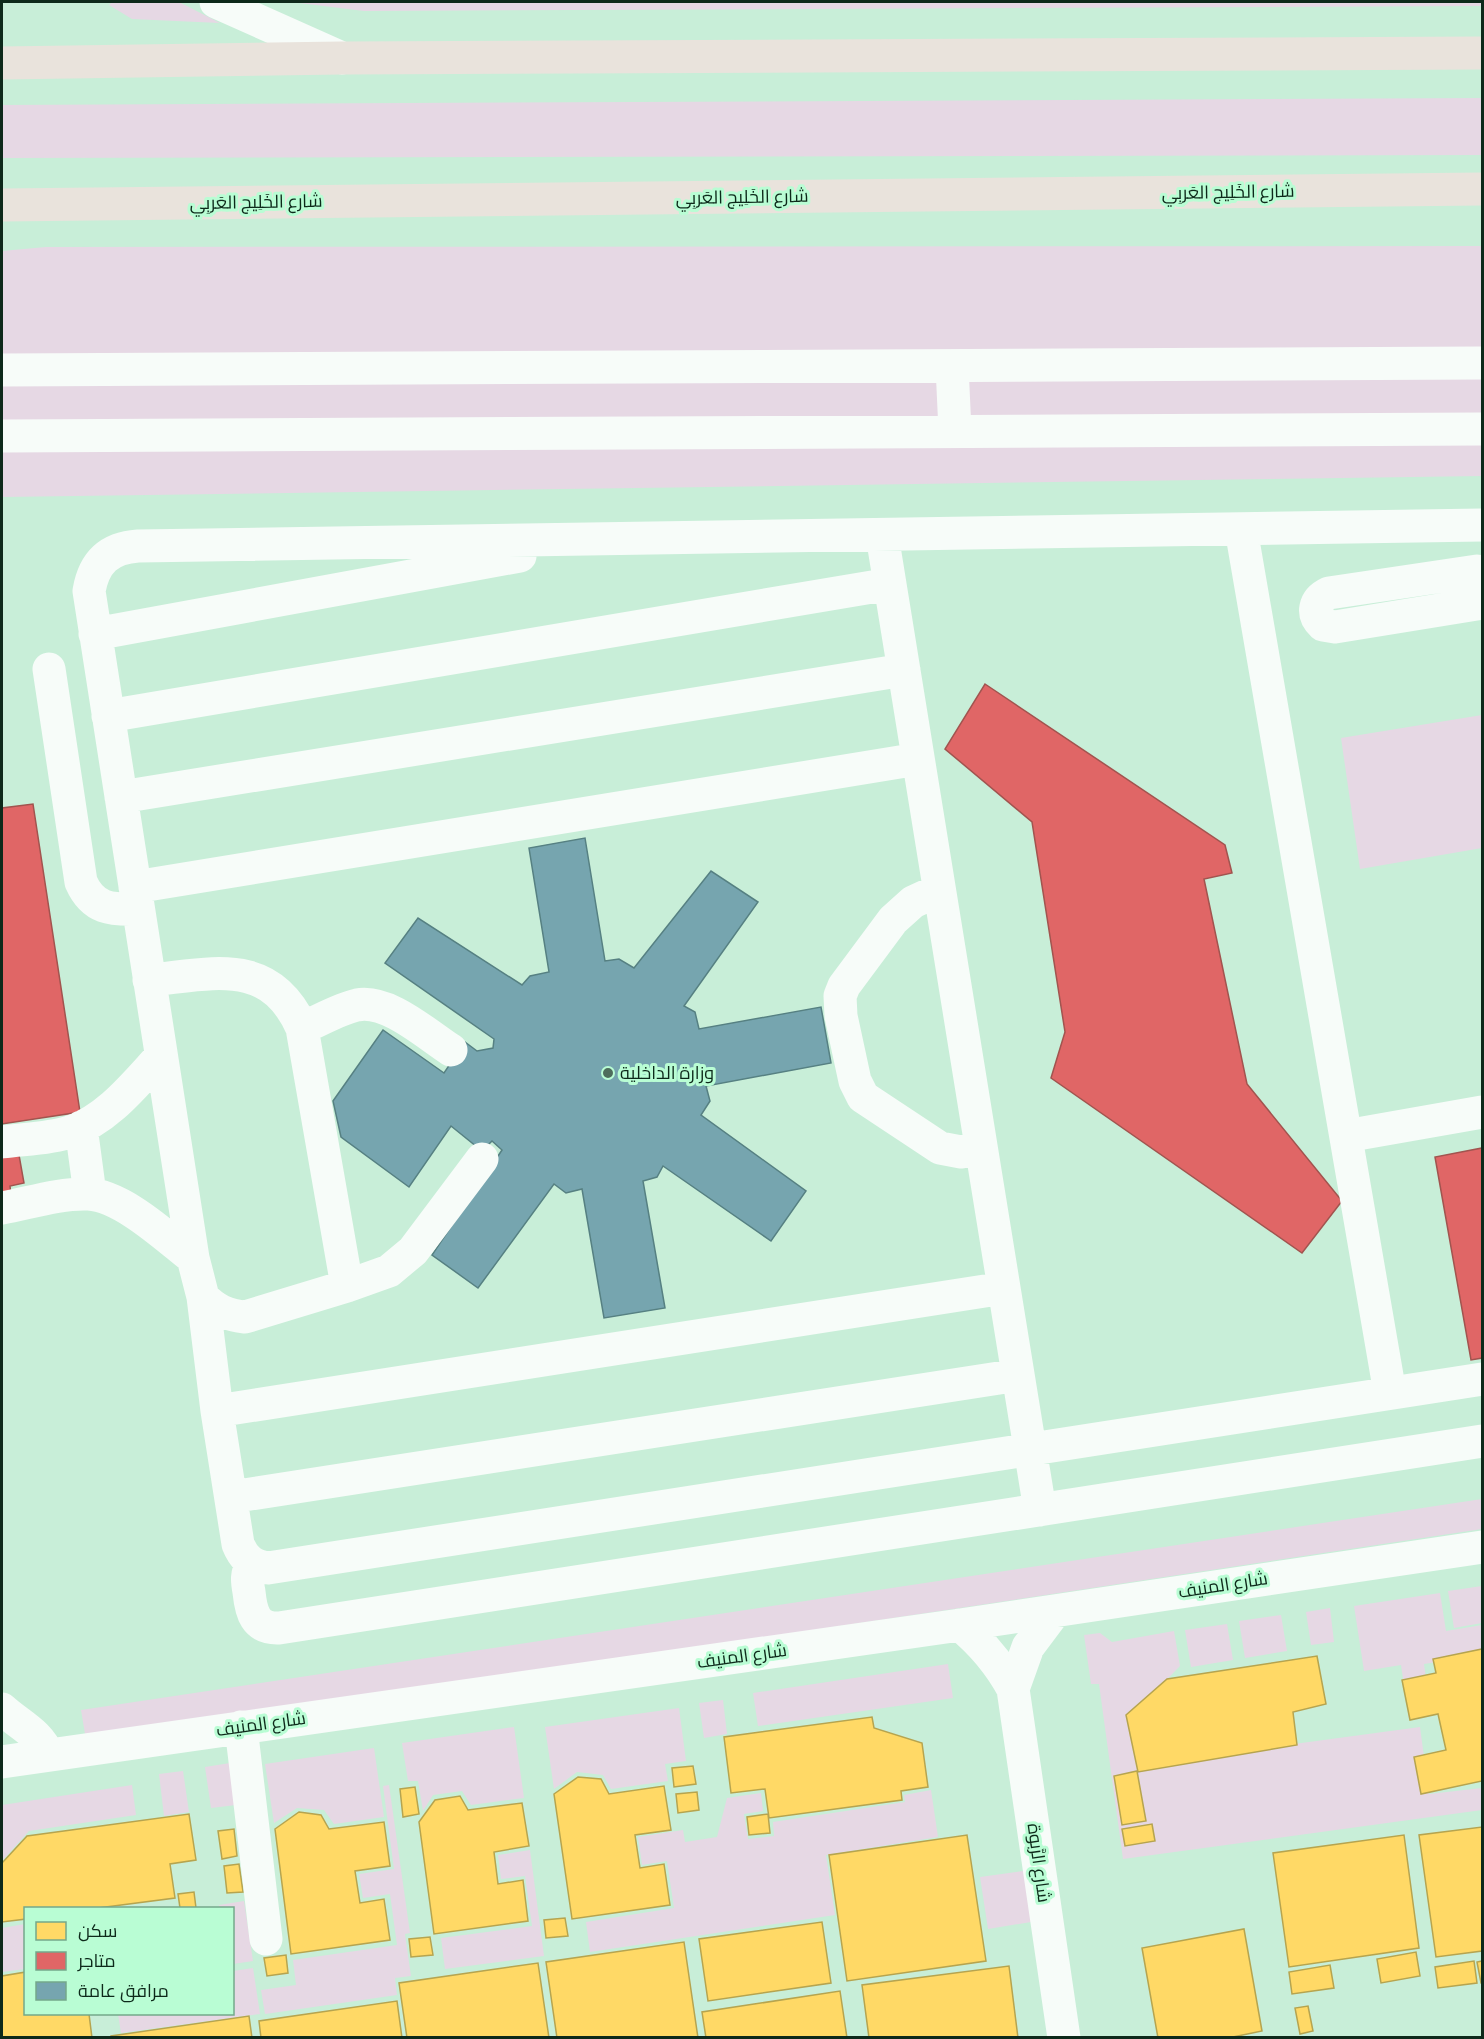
<svg xmlns="http://www.w3.org/2000/svg" width="1484" height="2039" font-family="'Titillium Web',Cairo,sans-serif">
<style>
.green{fill:#e6d8e4}
.homes{fill:#ffd966;stroke:#b6a44f;stroke-width:1.5}
.shops{fill:#e06666;stroke:#a1544f;stroke-width:1.5}
.public{fill:#76a5af;stroke:#568082;stroke-width:1.5}
.lines{fill:none;stroke-linecap:round;stroke-linejoin:round}
.minor{stroke:#f7fcf9;stroke-width:33}
.highway{stroke:#e9e3dc;stroke-width:33}
.poi-dot{fill:#4e6e5c;stroke:#b9fdd4;stroke-width:2}
.labels{text-anchor:middle;stroke-width:6;stroke-linejoin:round;paint-order:stroke}
.street-label{font-size:18px;fill:#0d291a;stroke:#b9fdd4}
.poi-label{font-size:18px;fill:#0d291a;stroke:#b9fdd4;text-anchor:start}
</style>
<rect width="100%" height="100%" fill="#c8eed8"/>
<path class="green" d="M112,2H179L220,23L132,19L109,5Z
M291,2H1482V6L364,11Z
M1482,98V155L2,158V105Z
M1482,246V476L2,497V251L46,247Z
M1482,715V848L1360,869L1341,738Z
M1482,1499V1529L86,1740L81,1710Z
M1482,1586V1623L1454,1628L1448,1591Z
M1440,1593L1446,1631L1482,1625V1650L1478,1656L1424,1664L1431,1715L1409,1719L1401,1665L1364,1671L1354,1606Z
M1330,1608L1334,1642L1311,1645L1306,1612Z
M1281,1615L1287,1651L1245,1658L1239,1621Z
M1227,1624L1233,1660L1191,1667L1185,1630Z
M1174,1631L1180,1666L1131,1716L1138,1765L1420,1727L1429,1794L1482,1788V1810L1123,1859L1099,1684H1091L1084,1635L1100,1633L1112,1642Z
M948,1664L953,1698L758,1726L753,1693Z
M723,1700L727,1734L704,1738L699,1703Z
M679,1708L686,1761L665,1764L668,1781L611,1789L603,1775L577,1772L554,1789L545,1727Z
M514,1727L524,1798L471,1805L462,1791L433,1795L423,1811L418,1781H408L402,1743Z
M374,1748L384,1817L334,1824L324,1810L297,1808L274,1823L265,1764Z
M230,1763L236,1805L211,1808L205,1767Z
M183,1771L189,1812L164,1816L159,1774Z
M132,1785L136,1815L29,1831L2,1861V1805Z
M389,1785L410,1933L405,1934L411,1976L395,1978L397,1995L265,2014L261,1990L296,1985L293,1960L397,1945L390,1894L363,1898L359,1874L394,1869L383,1786Z
M931,1790L938,1837L826,1855L835,1915L590,1952L586,1922L674,1908L667,1861L642,1865L638,1837L683,1830L685,1842L717,1837L727,1798L761,1793L763,1811L744,1814L748,1839L774,1836L773,1822L905,1802L904,1795Z
M530,1850L544,1956L445,1969L441,1938L532,1926L525,1876L501,1879L498,1855Z
M1030,1870L1037,1921L988,1929L980,1877Z
M244,1901L253,1961L233,1964L232,1908H220L219,1905Z
M25,1924V1969L2,1972V1928Z
M253,1968L260,2014L121,2033L118,2014H232L233,1971Z"/>
<path class="homes" d="M1482,1649V1781L1421,1794L1414,1757L1446,1750L1438,1714L1410,1720L1402,1680L1436,1673L1433,1659Z
M1317,1656L1326,1704L1293,1712L1297,1745L1138,1772L1126,1715L1167,1679Z
M872,1717L874,1728L922,1743L928,1787L901,1791L902,1800L769,1818L765,1789L731,1793L724,1737Z
M693,1766L696,1784L674,1787L672,1768Z
M1137,1771L1146,1821L1122,1825L1114,1776Z
M578,1777L601,1779L609,1794L664,1786L671,1830L635,1835L640,1868L664,1864L670,1905L572,1919L554,1794Z
M415,1787L419,1814L403,1817L400,1789Z
M697,1792L699,1810L678,1813L676,1794Z
M460,1796L468,1810L522,1803L529,1846L494,1852L498,1884L523,1880L528,1921L434,1934L419,1822L435,1800Z
M299,1812L321,1815L329,1829L384,1822L390,1866L355,1871L360,1903L384,1899L390,1940L291,1954L275,1829Z
M189,1814L196,1860L170,1864L175,1898L98,1908H26V1919L2,1922V1863L27,1836Z
M768,1814L770,1833L749,1835L747,1817Z
M1152,1824L1155,1841L1125,1846L1122,1829Z
M1482,1827V1951L1436,1957L1419,1835Z
M234,1829L237,1856L222,1859L218,1831Z
M967,1835L986,1961L847,1981L829,1855Z
M1404,1835L1419,1948L1289,1967L1273,1853Z
M239,1864L243,1892L227,1893L224,1866Z
M194,1892L196,1908H180L178,1894Z
M565,1918L568,1936L546,1938L544,1920Z
M822,1922L831,1983L708,2001L699,1939Z
M1244,1929L1262,2031L1228,2038H1158L1142,1948Z
M430,1937L433,1955L411,1957L409,1939Z
M684,1942L698,2038H557L546,1962Z
M1416,1952L1420,1976L1381,1983L1377,1959Z
M286,1955L288,1973L267,1976L264,1958Z
M1474,1961L1477,1983L1438,1988L1435,1967Z
M1482,1961V1983H1481L1477,1962Z
M538,1963L549,2038H407L399,1983Z
M1330,1965L1334,1988L1292,1994L1289,1972Z
M1009,1966L1018,2038H869L862,1985Z
M26,1972V2014H89L92,2038H2V1976Z
M840,1991L847,2038H706L702,2012Z
M397,2001L402,2038H261L259,2021Z
M1308,2006L1313,2031L1300,2034L1295,2008Z
M249,2016L252,2038H111V2036Z"/>
<path class="shops" d="M985,684L1225,845L1232,873L1204,879L1247,1084L1342,1201L1302,1253L1051,1078L1065,1032L1032,822L945,749Z
M33,804L80,1112L2,1124V808Z
M2,1148L19,1155L24,1183L10,1186L11,1196L2,1198Z
M1482,1148V1358L1471,1360L1435,1157Z"/>
<path class="public" d="M585,838L605,961L619,959L634,968L711,871L758,902L684,1006L695,1012L699,1029L821,1007L831,1063L706,1086L710,1101L701,1115L806,1191L771,1241L663,1166L657,1177L643,1181L665,1308L604,1318L582,1189L566,1193L554,1184L478,1288L432,1255L502,1150L492,1141L482,1151L451,1126L409,1187L341,1137L333,1101L383,1030L444,1073L465,1042L477,1051L493,1048L494,1039L385,963L418,918L522,985L530,976L549,972L529,848Z"/>
<g class="lines">
<path class="minor" d="M216,2L342,58
M952,366L955,431
M2,370L1482,363
M2,436L1482,429
M1482,525L138,546C109,548 94,562 89,591L193,1258L203,1297L217,1411L238,1544C244,1559 253,1566 268,1568L1482,1379
M1241,529L1390,1393
M882,535L1040,1510
M1477,571L1329,593C1314,600 1311,614 1323,625L1335,627L1482,603
M95,634L520,556
M49,669L81,882C93,909 111,910 138,909
M108,716L890,584
M121,797L904,670
M135,887L918,759
M939,890L913,902L893,920L844,986L840,996L841,1016L855,1081L863,1097L940,1148L961,1152L981,1148
M149,980C213,974 270,956 302,1028L347,1286
M302,1028C319,1021 339,1009 357,1005C388,999 426,1034 451,1050
M81,1127L90,1194
M1346,1136L1482,1112
M2,1142C24,1139 49,1139 70,1132C108,1119 135,1084 161,1056
M2,1208C29,1203 60,1193 88,1194C123,1196 166,1237 193,1258
M203,1297C215,1310 227,1315 245,1317L347,1286L389,1271L413,1251L482,1159
M217,1411L1004,1288
M231,1497L1018,1375
M252,1564C246,1574 247,1581 249,1592C251,1612 255,1629 279,1628L1482,1441
M960,1625C983,1644 999,1663 1013,1689L1064,2038
M1013,1689L1028,1647L1055,1611
M2,1709C18,1724 40,1733 48,1755
M241,1727L266,1939
M2,1762L960,1625L1482,1547"/>
<path class="highway" d="M2,63L342,58L1482,53
M2,205L1482,189"/>
</g>
<circle class="poi-dot" cx="608" cy="1073" r="6"/>
<g class="labels">
<g class="street-label">
<text transform="translate(1228 192) rotate(-1)" y="6">شارع الخَلِيج العَربِي</text>
<text transform="translate(742 197) rotate(-1)" y="6">شارع الخَلِيج العَربِي</text>
<text transform="translate(256 202) rotate(-1)" y="6">شارع الخَلِيج العَربِي</text>
<text transform="translate(1223 1585) rotate(-9)" y="6">شارع المنيف</text>
<text transform="translate(742 1656) rotate(-8)" y="6">شارع المنيف</text>
<text transform="translate(261 1724) rotate(-8)" y="6">شارع المنيف</text>
<text transform="translate(1039 1863) rotate(82)" y="6">شارع الرَّبوة</text>
</g>
<g class="poi-label">
<text x="620" y="1079">وزارة الداخلية</text>
</g>
</g>
<rect width="1484" height="2039" fill="none" stroke="#0d291a" stroke-width="6"/>
<rect x="24" y="1907" width="210" height="108" fill="#b9fdd4" stroke="#74a88a" stroke-width="1.5"/>
<rect x="36" y="1922" width="30" height="18" fill="#ffd966" stroke="#74a88a" stroke-width="1.5"/>
<text x="78" y="1937" font-size="18" fill="#0d291a">سكن</text>
<rect x="36" y="1952" width="30" height="18" fill="#e06666" stroke="#74a88a" stroke-width="1.5"/>
<text x="78" y="1967" font-size="18" fill="#0d291a">متاجر</text>
<rect x="36" y="1982" width="30" height="18" fill="#76a5af" stroke="#74a88a" stroke-width="1.5"/>
<text x="78" y="1997" font-size="18" fill="#0d291a">مرافق عامة</text>
</svg>
